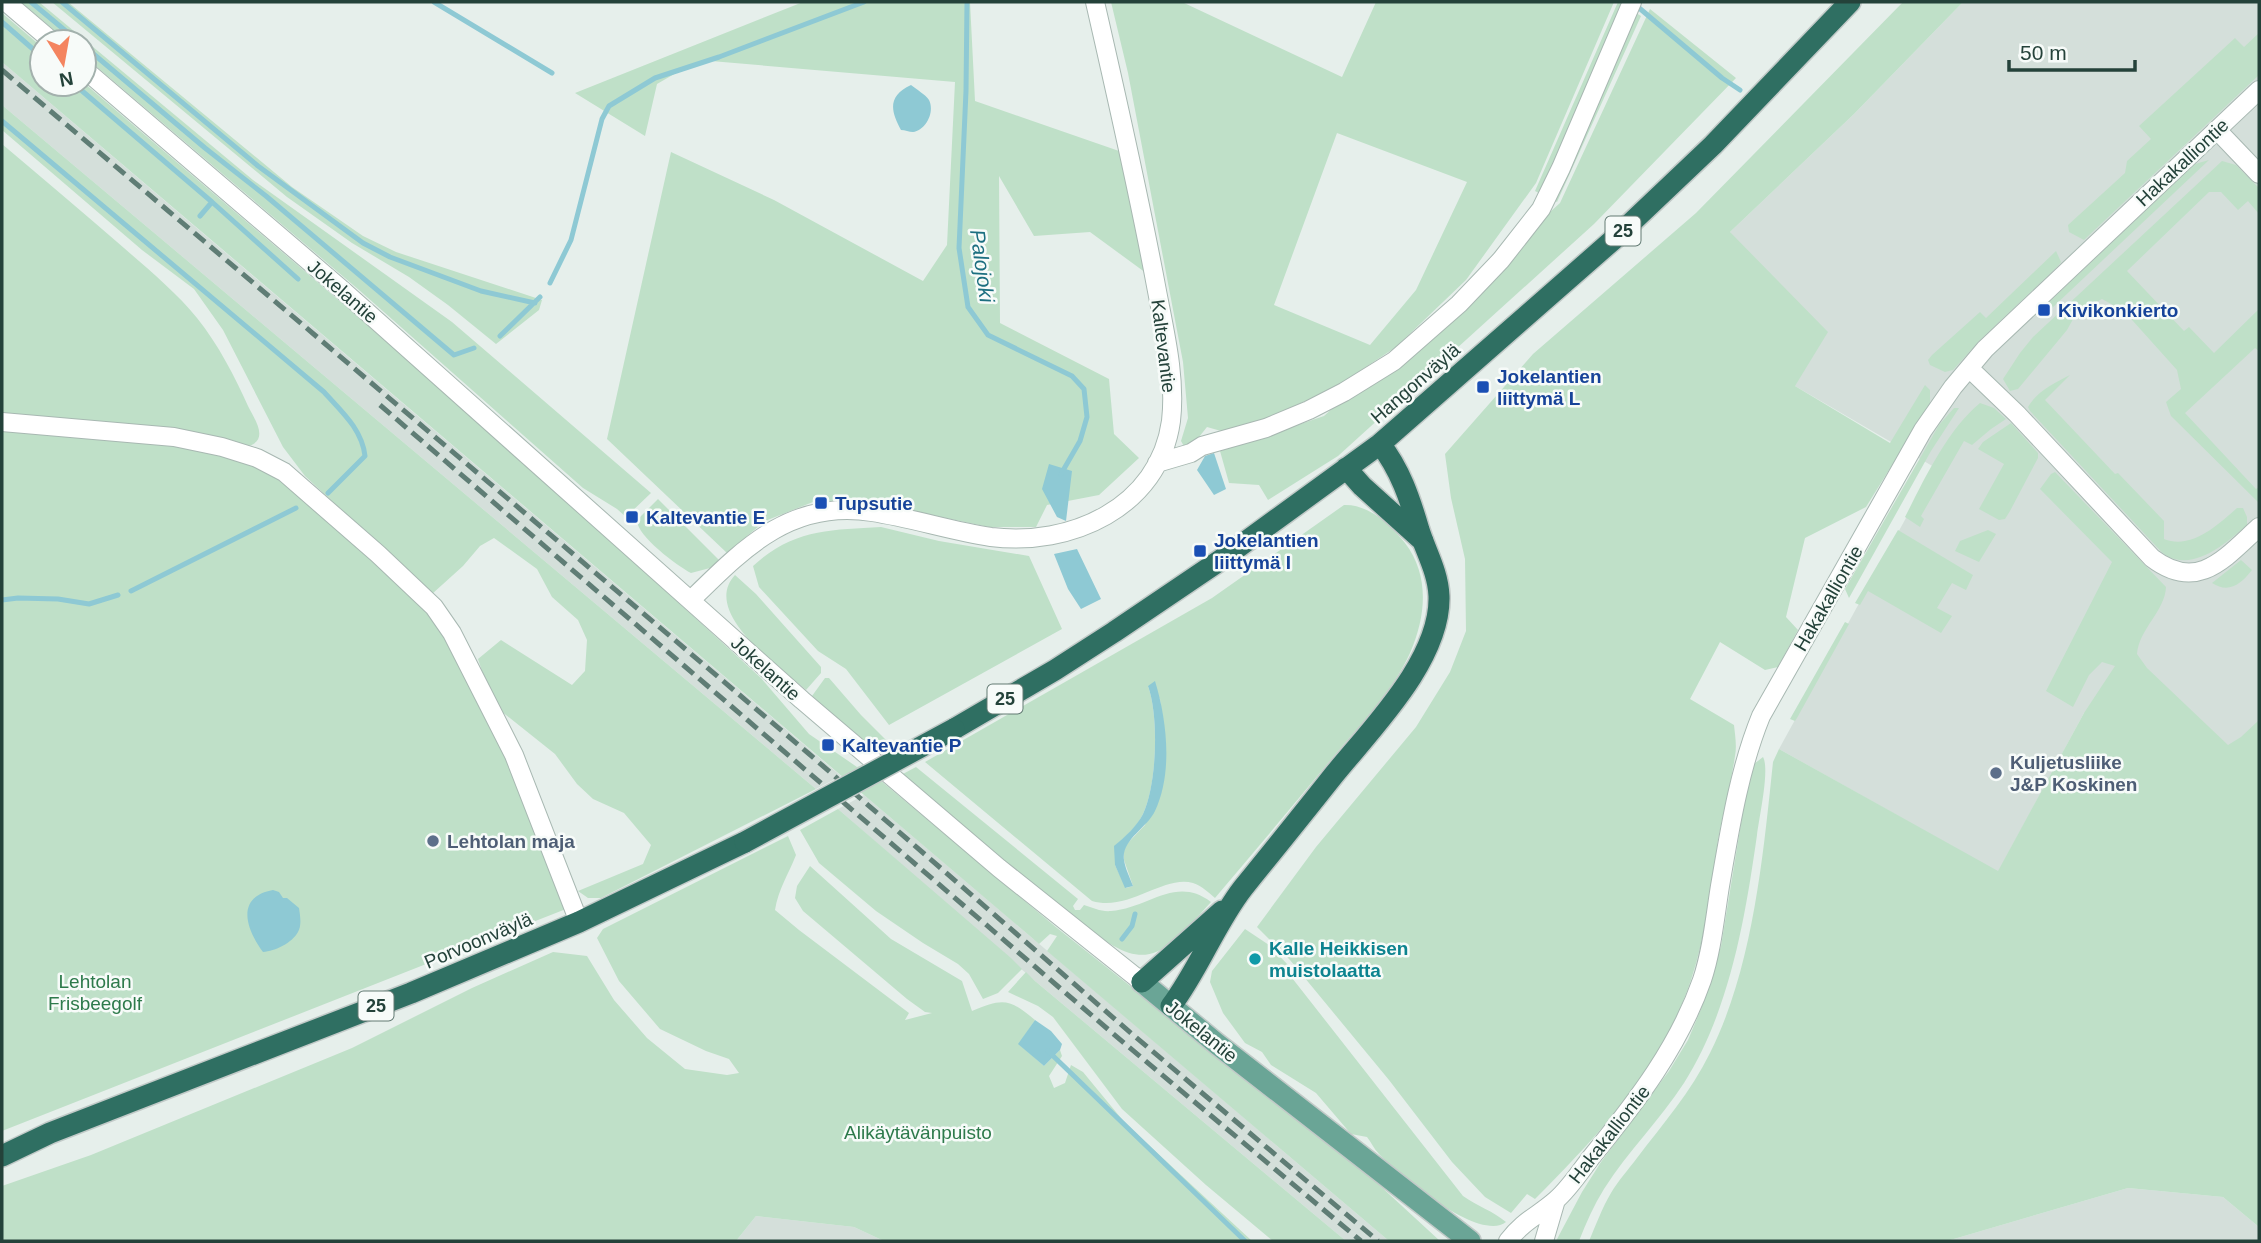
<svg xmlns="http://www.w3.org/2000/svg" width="2261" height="1243" font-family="Arial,sans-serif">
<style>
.built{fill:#d4dfda}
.green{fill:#bfe0c8;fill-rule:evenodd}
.water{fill:#8ec9d4}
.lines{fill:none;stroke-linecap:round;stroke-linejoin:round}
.stream{stroke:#8ec9d4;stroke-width:5}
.minor-casing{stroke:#a8b8b2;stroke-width:20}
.major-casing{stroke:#c2cac8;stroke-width:24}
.highway-casing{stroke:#c2cac8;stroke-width:24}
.minor{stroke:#fff;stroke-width:18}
.major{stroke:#6aa596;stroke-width:21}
.highway{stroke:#2f6f62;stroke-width:21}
.rail{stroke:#5f7d75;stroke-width:5;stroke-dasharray:14 7;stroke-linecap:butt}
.highway-bridge-casing{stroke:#c2cac8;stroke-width:24;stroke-linecap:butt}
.highway-bridge{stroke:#2f6f62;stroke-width:21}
.transit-dot{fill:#1a4fb4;stroke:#f7fbf9;stroke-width:2.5}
.service-dot{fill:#5c6f8a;stroke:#f7fbf9;stroke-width:2.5}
.culture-dot{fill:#0f9aa8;stroke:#f7fbf9;stroke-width:2.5}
.labels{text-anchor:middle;stroke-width:5;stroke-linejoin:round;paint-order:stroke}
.shield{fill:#f7fbf9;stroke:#637a73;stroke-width:2}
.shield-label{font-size:18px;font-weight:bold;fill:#24423a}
.street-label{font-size:19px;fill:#24423a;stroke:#f7fbf9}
.transit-label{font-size:19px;font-weight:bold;fill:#164399;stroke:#f7fbf9;text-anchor:start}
.service-label{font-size:19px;font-weight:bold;fill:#4e5e75;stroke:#f7fbf9;text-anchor:start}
.culture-label{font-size:19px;font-weight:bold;fill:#0d838f;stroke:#f7fbf9;text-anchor:start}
.park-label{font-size:19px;fill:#2d7a4b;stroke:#f7fbf9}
.water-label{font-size:21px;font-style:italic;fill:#1c6f80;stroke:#f7fbf9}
</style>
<rect width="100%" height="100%" fill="#e6efeb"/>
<path class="built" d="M1963,2H2259V740L2235,763L2084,713L1998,872L1779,749L1934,467L1795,386L1730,232L1854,114Z
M2,62L199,230L841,776L816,789L2,105Z
M864,795L1389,1241H1346L1035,981L838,809Z
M2128,1188L2223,1197L2259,1227V1241H1947Z
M756,1216L854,1227L884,1241H736Z"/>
<path class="green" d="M21,2H39L253,180L452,322L651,493L626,517L617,509L583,488L359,290L84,56V42H68Z
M52,2H68L292,187L363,236L396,252L542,300L539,310L496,344L448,305L409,277L352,243L287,197Z
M803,2H970L975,101L1119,151L1146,273L1090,232L1034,236L999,176L1000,323L1109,379L1114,434L1139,458L1099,495L1047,505L1036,527H989L859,500L813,502L765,521L727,553L607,439L671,152L774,200L923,281L947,245L955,82L711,61L676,73L657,84L645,136L575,93Z
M1111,2H1182L1342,77L1376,2H1614L1536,183L1466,280L1396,347L1334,388L1261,421L1221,431L1207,427L1191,447L1185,448L1181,441L1188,418L1183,362L1128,73ZM1337,133L1467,182L1416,290L1370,345L1274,305Z
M1618,2L1641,16L1557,202L1535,191Z
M1903,2H1963L1854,114L1730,232L1828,332L1795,386L1890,443L1925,385L1930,390V404L1866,507L1805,538L1786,617L1798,630L1778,667L1765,670L1720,642L1690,699L1734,725C1735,735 1737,746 1735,756C1731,784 1723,812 1718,840C1711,887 1706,935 1691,980C1662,1067 1599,1135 1535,1199L1527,1194L1511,1213L1485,1197L1452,1162L1389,1080L1290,960L1257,927L1316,847L1416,727L1450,672L1466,631L1465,559L1451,498L1445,454L1533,354L1696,213Z
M1650,9L1736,78L1594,224L1338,456L1268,500L1259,485L1229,483L1220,451L1324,416L1560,203Z
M2,13L42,47V84L84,83L349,309L566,500L761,678L809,734L857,767L862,765L1057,928L1364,1171L1440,1241H1389L1047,951L1057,936L1050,934L1039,944L1031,937L2,62Z
M2259,33V75L2084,240L2069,232L2068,225L2125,173L2127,161L2151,139L2139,126L2235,38L2244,47Z
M2,105L816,789L601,898H588L578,891L643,864L651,845L624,813L593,799L577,784L555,754L501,711L484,677L478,659L501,640L572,685L585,671L587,640L578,620L552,597L537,569L494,538L480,546L463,566L432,594L305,476L283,447L223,330L194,289L142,250L2,130Z
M2,144C43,179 84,213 124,248C149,270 176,292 197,318C218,344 235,377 248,406C255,420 269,439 249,446L200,433L197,447L262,469L283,480L428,607L465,655L566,909L2,1131Z
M2209,160L2051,309L2046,305L2195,164Z
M2222,161L2236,165L2259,188V214L2248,201L2238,210L2221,192H2209L2127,271L2184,331L2189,327L2214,353L2259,309V351L2255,348L2185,413L2256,489L2259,487V503L2171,416L2166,402L2181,389L2177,370L2124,311L2102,299L2077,312L2067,330L2018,389L2010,391L2003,379L2020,353L2033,337Z
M2056,251L2061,262L2058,266L1980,340L1953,370L1945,372L1930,365L1928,360L1932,355L1980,312L1986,318Z
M2070,375L2045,400L2115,474L2118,473L2164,521V539C2191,550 2218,525 2237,508H2243L2247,517V525C2227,542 2196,571 2167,556C2163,554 2158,548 2155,545L2030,411L2028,407C2037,391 2055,383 2070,375Z
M1980,403L1994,408L2006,419L1991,429L1972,445L1964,441L1921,516L1924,519L1920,527L1905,517C1924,480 1947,430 1980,403Z
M1954,408H1959L1931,451L1849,598L1845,589L1939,425Z
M2011,423L2038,453V458L2010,511L2005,519L1999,520L1979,509L2004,464L1978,449L1983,442Z
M2055,472L2166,587C2165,611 2139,629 2137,654L2147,668L2228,745L2241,737L2259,720V1227L2223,1197L2128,1188L1947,1241H1589C1596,1225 1602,1208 1611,1193C1618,1181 1628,1170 1637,1158C1662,1125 1691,1092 1710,1053C1753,967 1763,857 1773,762L1779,749L1998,871L2084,713L2115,666L2102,662L2089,675L2073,707L2046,691L2112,562L2040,489L2051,474Z
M658,499L720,561L710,568L691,573C677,566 636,535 637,520Z
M1344,505C1368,504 1390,524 1405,543C1430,576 1426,616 1410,653C1394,689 1360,725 1334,756C1295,803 1255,851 1215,898C1208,892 1202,886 1193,883C1163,875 1129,912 1092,901L925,762L1212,598ZM1148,686L1160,699L1166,757L1145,825L1124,847V860L1133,886L1126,888L1115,865V846C1125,837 1137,827 1143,814C1157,785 1159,716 1148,686Z
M881,527L939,541L1029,556L1062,629L889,725L846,669L818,651L759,587L753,566C793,529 830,530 881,527Z
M1898,530L1973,575L1966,590L1952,583L1937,608L1952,616L1941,633L1868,591L1860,605L1855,603Z
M1988,530L1996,534L1979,562L1955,551L1960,541Z
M2241,560L2252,570C2241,584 2229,594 2212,583Z
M735,575L756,594L821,667V673L806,690C781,668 700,613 735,575Z
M1845,622L1849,624L1797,718L1795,721L1790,719Z
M825,678H829L861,715L893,747L878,755L812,696Z
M1763,757C1770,769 1759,818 1757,835C1745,919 1730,1010 1684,1083C1660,1120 1628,1151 1604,1189C1594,1205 1586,1223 1579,1241H1556L1582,1192L1601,1162L1669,1071L1688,1040L1701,1009L1721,946L1745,799L1754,764Z
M916,767L1078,899L1073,906L1075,910H1080L1084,905C1093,908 1102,912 1111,911C1149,908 1176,875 1211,902C1155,965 1144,973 1075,919L901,775Z
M838,809L1011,958L1022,969L998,993L983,999L969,974L958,964L923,943L876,911L819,863L800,830Z
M788,836L796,855C789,873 778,890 775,910L799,930L909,1013L905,1020L932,1013L925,1012L907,999L803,911L795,898L797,886L810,866L891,939L962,981L972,1011C1003,998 1009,998 1035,1020L1019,1044L1044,1066L1060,1050L1062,1056L1049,1076L1054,1088L1065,1083L1071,1065L1083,1072L1125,1123L1252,1241H884L854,1227L756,1216L736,1241H2V1186L91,1155L352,1048L472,988L553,952L587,956L614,1000L647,1038L685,1069L727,1075L739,1073L729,1059L706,1051L660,1029L619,981L597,938L603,929Z
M1245,929L1269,945L1288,965L1285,969L1463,1196C1477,1206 1493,1211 1506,1222C1480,1243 1398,1175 1379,1154C1374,1149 1371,1142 1367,1137L1351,1134L1316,1093L1271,1065L1262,1052L1245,1043L1223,1013L1210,982L1212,971Z
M1026,972L1035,981L1346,1241H1273L1206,1185L1122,1109L1053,1017L1038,1006L1008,992Z"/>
<path class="water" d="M911,85C917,90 925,94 929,100C935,112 926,130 913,132C909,132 905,130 901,130C890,110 888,96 911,85Z
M1214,453L1226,489L1214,495L1197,470L1205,456Z
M1049,464L1072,471L1066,521L1057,517L1042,489Z
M1077,549L1101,599L1081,609L1068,589L1054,554Z
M1155,681C1167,720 1173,773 1155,811C1147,828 1121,840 1124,860C1125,868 1130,878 1133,886L1125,888L1115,865L1114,846C1125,837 1137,826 1143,814C1157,784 1159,716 1148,686Z
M273,890L279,892L283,898H287L299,908C300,915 302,925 298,932C292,943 275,951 263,952C246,929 235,897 273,890Z
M1035,1020L1051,1031L1062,1044L1060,1050L1044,1066L1018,1044Z"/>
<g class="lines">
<path class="stream" d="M31,2L79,42
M62,2L258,166L363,243L390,257L481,291L535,303
M434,2L552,73
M967,2L966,91L959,248L968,307L988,335L1072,376L1084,389L1087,417L1080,441L1061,474
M1638,7L1722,78L1740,90
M2,22L42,57
M84,46L205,148L266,196L454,355L474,348
M74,84L212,202
M2,121L324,392C341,411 362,429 365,456L328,493
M200,216L212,202L298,279
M550,283L571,240L602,119L609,106L655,78L719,57L864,2
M500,336L540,297
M131,591L296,508
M2,600L18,598L58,599L89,604L118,595
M1122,939L1132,926L1135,914
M1048,1051L1245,1241"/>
<g class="minor-casing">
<path id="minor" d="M6,2L53,42
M84,69L339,287L802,700L999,868L1142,982
M2217,130L2259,174
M1969,368L2017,414L2152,558C2198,593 2225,558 2259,527
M2,422L174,437L222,447L257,458L284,472L378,554L434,607L452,633L514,755L579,922
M1157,463L1191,453L1202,446L1266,428L1309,410L1344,392L1394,361L1459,304L1501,260L1541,209L1561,168L1632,2
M691,600C744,548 791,499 872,512C912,518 951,531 991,537C1070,547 1159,508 1171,421C1176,378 1165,333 1157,291C1139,194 1117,98 1095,2
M1508,1241C1524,1220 1538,1216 1556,1200C1570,1188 1581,1170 1593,1155C1637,1101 1679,1046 1702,980C1712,950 1715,917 1720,886C1730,828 1739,770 1761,716L1923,430L1953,387L1985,349L2259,90
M1544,1241L1556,1200"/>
</g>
<g class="major-casing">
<path id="major" d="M1142,982L1217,1044L1470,1241"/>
</g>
<g class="highway-casing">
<path id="highway" d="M1346,468L1362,486L1423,541
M954,729L1055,670L1114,632L1222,559L1380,444L1614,239L1713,145L1850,2
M1142,982L1222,911
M1171,1006C1199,969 1215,924 1243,888C1273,851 1303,814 1333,776C1371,729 1441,660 1439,596C1438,572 1426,552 1419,530C1410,499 1400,469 1380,444
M2,1156L50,1133L411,993L579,922L745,842"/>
</g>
<use href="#minor" class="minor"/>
<use href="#major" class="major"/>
<use href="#highway" class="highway"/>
<path class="rail" d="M2,70L808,753L1132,1034L1378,1241
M380,405L1124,1043L1361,1241"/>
<g class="highway-bridge-casing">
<path id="highway-bridge" d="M745,842L954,729"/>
</g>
<use href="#highway-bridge" class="highway-bridge"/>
</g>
<g class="transit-dot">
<rect x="2037" y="303" width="14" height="14" rx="3.5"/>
<rect x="1476" y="380" width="14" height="14" rx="3.5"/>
<rect x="814" y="496" width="14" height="14" rx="3.5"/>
<rect x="625" y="510" width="14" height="14" rx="3.5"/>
<rect x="1193" y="544" width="14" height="14" rx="3.5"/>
<rect x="821" y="738" width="14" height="14" rx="3.5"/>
</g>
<g class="service-dot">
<circle cx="1996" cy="773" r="7"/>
<circle cx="433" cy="841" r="7"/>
</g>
<circle class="culture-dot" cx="1255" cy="959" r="7"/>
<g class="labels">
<g class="shield">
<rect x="1605.5" y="216.5" width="35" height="29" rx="5"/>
<rect x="987.5" y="684.5" width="35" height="29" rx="5"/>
<rect x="358.5" y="991.5" width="35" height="29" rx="5"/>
</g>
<g class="shield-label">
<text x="1623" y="237">25</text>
<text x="1005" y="705">25</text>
<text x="376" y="1012">25</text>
</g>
<g class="street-label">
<text transform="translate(2182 162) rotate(-43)" y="7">Hakakalliontie</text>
<text transform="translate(343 291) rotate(41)" y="7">Jokelantie</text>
<text transform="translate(1164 346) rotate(83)" y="7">Kaltevantie</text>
<text transform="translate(1415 383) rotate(-41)" y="7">Hangonväylä</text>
<text transform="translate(1828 598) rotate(-60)" y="7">Hakakalliontie</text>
<text transform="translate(766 668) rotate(42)" y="7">Jokelantie</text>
<text transform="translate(478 940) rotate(-23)" y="7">Porvoonväylä</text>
<text transform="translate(1202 1031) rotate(39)" y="7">Jokelantie</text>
<text transform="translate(1609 1134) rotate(-52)" y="7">Hakakalliontie</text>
</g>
<g class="transit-label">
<text x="2058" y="317">Kivikonkierto</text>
<text x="1497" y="383">Jokelantien<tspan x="1497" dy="22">liittymä L</tspan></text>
<text x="835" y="510">Tupsutie</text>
<text x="646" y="524">Kaltevantie E</text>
<text x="1214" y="547">Jokelantien<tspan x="1214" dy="22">liittymä I</tspan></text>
<text x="842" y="752">Kaltevantie P</text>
</g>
<g class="service-label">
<text x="2010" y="769">Kuljetusliike<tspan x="2010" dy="22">J&amp;P Koskinen</tspan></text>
<text x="447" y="848">Lehtolan maja</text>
</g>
<g class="culture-label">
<text x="1269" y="955">Kalle Heikkisen<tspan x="1269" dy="22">muistolaatta</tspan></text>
</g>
<g class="park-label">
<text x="95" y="988">Lehtolan<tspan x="95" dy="22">Frisbeegolf</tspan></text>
<text x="918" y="1139">Alikäytävänpuisto</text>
</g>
<g class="water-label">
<text transform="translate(982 266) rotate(82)" y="7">Palojoki</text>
</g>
</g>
<rect width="2261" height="1243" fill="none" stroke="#24423a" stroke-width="7"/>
<g transform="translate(63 63) rotate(169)"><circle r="33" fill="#f7fbf9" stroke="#a3b1ad" stroke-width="2"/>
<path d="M0-5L12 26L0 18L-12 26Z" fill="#f4845f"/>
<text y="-10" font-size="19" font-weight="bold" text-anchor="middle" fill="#24423a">N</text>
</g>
<path d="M2009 60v10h126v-10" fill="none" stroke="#24423a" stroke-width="3.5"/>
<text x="2020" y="60" font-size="21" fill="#24423a" stroke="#f7fbf9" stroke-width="5" paint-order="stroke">50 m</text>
</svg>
